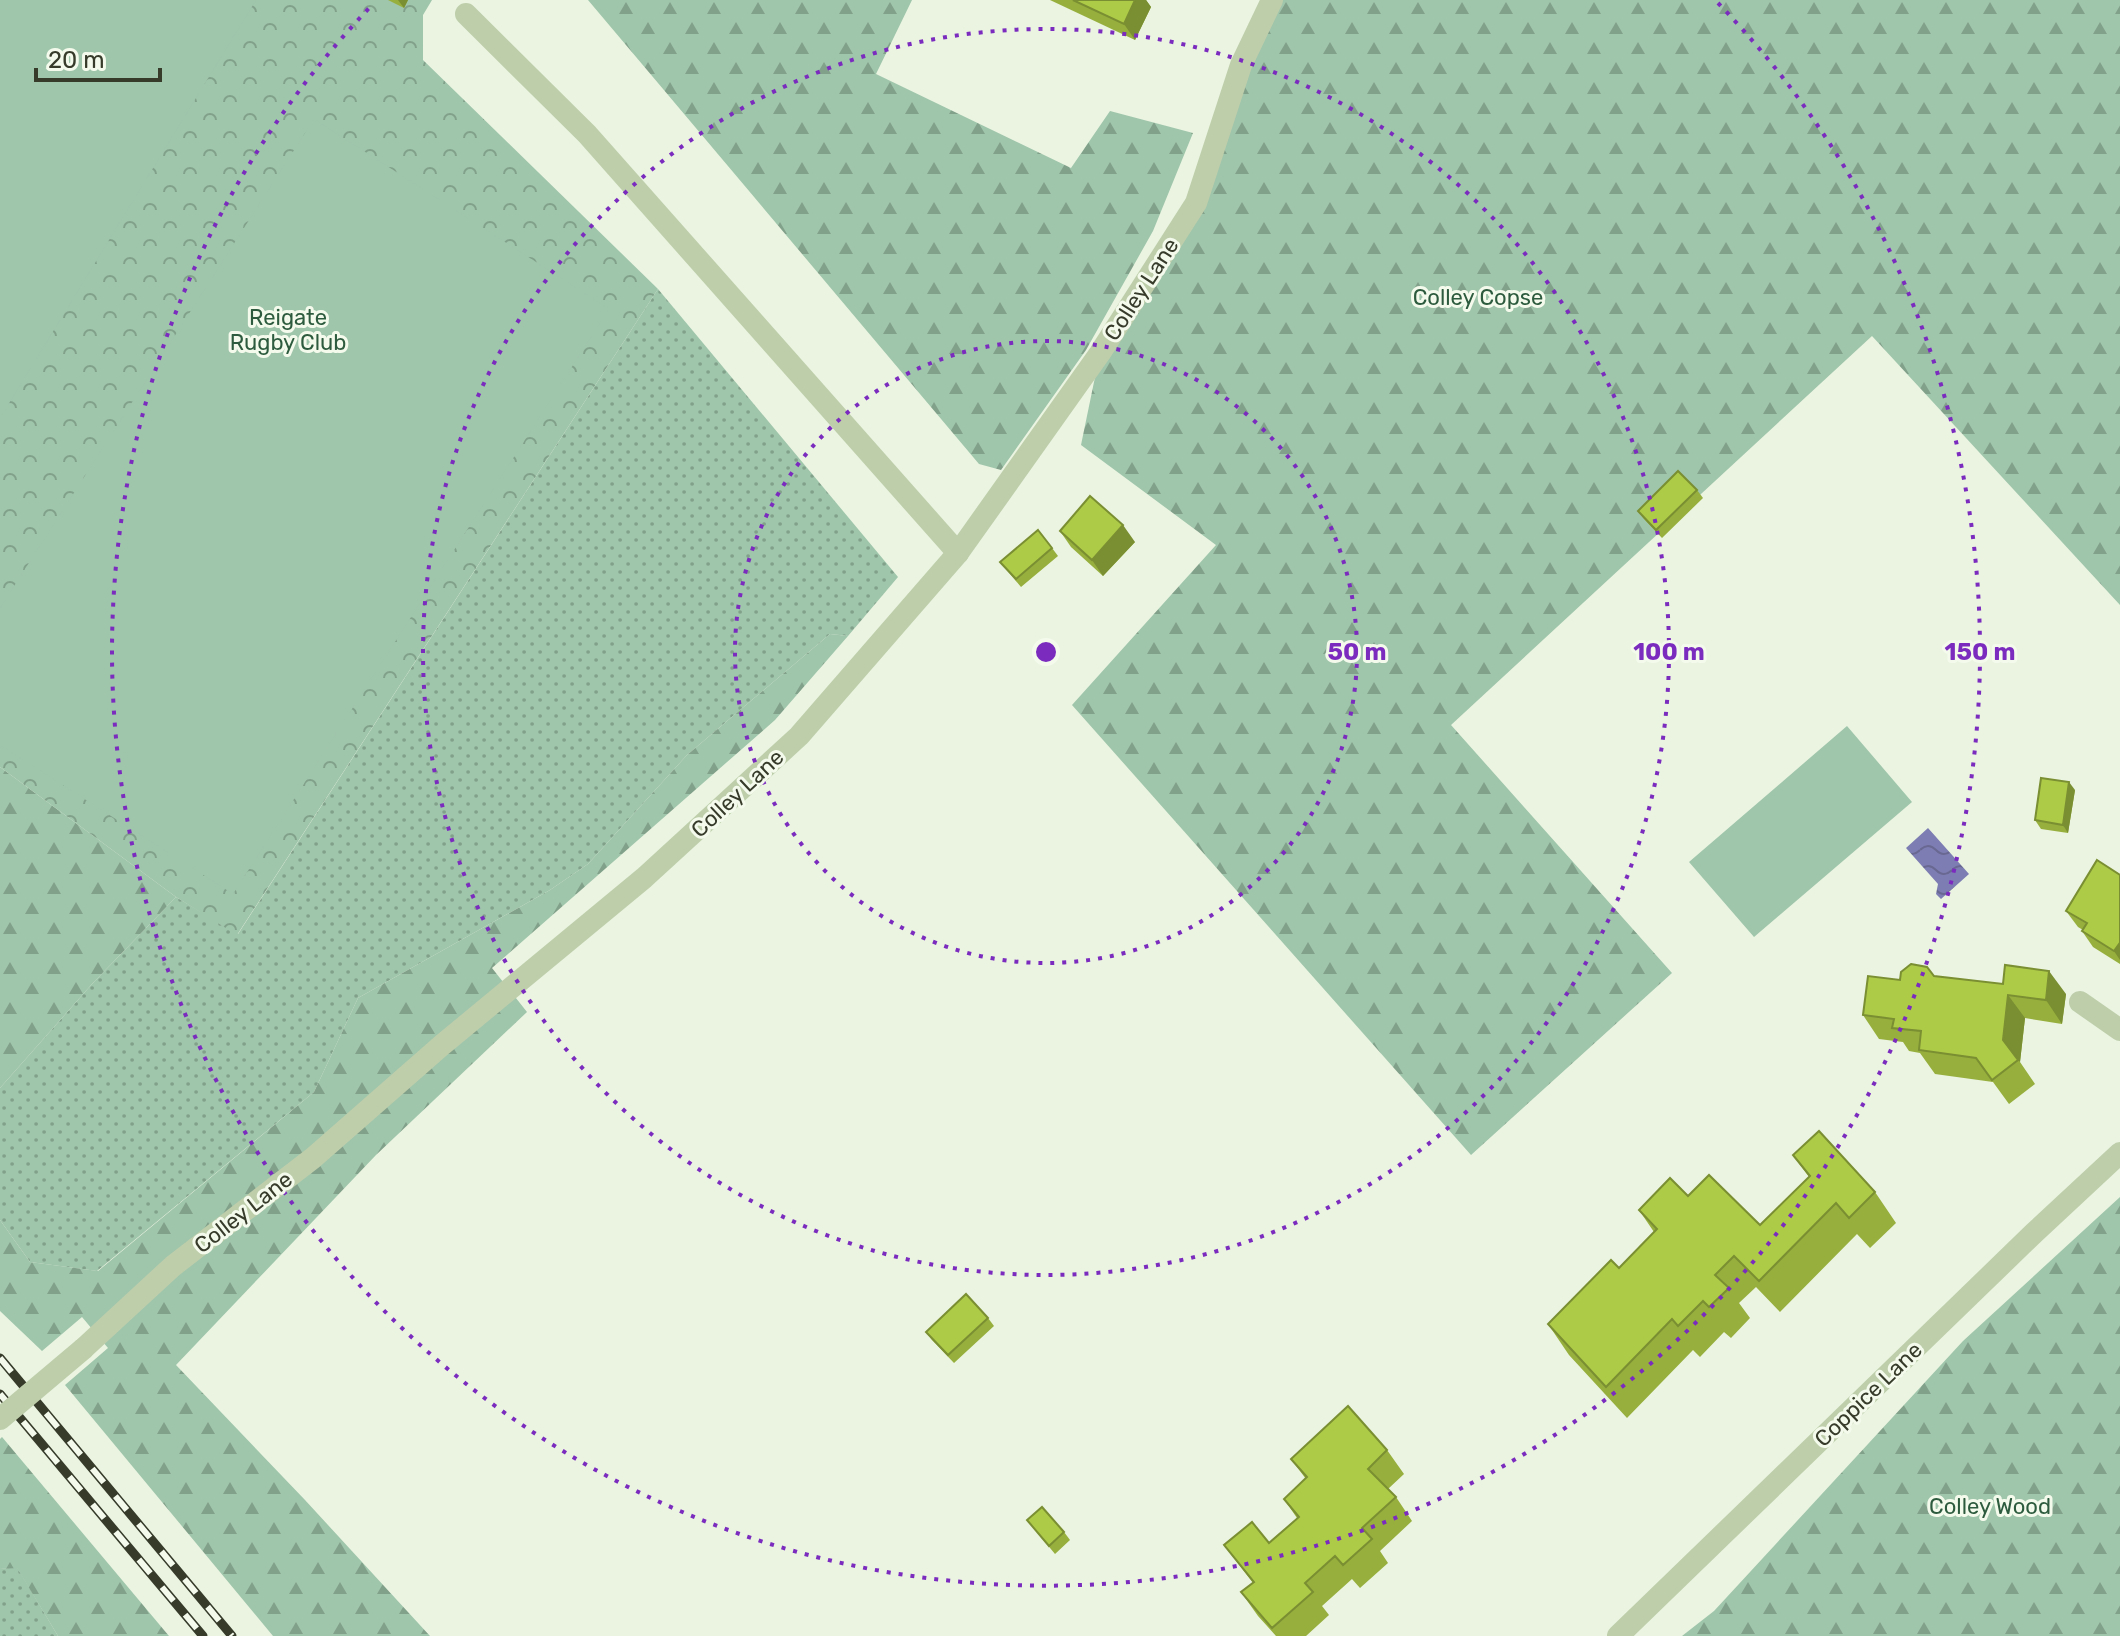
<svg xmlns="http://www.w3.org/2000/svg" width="2120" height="1636" font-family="Rubik,sans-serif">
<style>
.grass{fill:url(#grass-dots)}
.forest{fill:url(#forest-firs)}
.park{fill:url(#park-crowns)}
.pitch{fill:#9fc5ab}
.water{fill:url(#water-waves)}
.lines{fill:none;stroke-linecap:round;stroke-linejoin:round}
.service{stroke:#beceab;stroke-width:22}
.minor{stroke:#beceab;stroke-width:22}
.rail-casing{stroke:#363b2a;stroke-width:9}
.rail{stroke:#f4fbed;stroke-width:6;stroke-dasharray:18;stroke-linecap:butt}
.minor-bridge{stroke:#beceab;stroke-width:22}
.wall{fill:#96af3d}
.shaded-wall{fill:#7a8e32}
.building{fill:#aecb47;stroke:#7a8e32;stroke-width:2}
.ring{fill:none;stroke:#7b2cbf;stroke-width:4;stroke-dasharray:4 8}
.labels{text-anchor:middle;stroke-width:6;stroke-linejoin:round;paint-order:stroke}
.street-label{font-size:22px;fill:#363b2a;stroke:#f4fbed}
.park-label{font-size:22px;fill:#2d5b3d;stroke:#f4fbed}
.centre{fill:#7b2cbf;stroke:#f4fbed;stroke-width:4}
.ring-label{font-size:24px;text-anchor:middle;font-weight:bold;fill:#7b2cbf;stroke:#f4fbed;stroke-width:6;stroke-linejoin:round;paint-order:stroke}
</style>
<defs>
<pattern id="grass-dots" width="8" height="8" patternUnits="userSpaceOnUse" patternTransform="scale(2)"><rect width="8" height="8" fill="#9fc5ab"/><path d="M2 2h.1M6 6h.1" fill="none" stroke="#82a18b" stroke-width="1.8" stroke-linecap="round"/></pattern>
<pattern id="forest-firs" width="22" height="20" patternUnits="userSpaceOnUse" patternTransform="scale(2)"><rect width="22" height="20" fill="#9fc5ab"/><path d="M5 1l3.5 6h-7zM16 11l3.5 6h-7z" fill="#82a18b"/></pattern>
<pattern id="park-crowns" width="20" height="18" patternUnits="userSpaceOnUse" patternTransform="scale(2)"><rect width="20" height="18" fill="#9fc5ab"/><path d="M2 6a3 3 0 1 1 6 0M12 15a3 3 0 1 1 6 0" fill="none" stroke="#82a18b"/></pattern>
<pattern id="water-waves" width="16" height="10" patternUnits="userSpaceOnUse" patternTransform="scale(2)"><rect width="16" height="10" fill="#7e7db3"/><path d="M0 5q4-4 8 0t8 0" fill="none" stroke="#686892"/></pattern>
</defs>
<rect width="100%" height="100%" fill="#eaf4e0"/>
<path class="grass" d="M658,289L898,577L848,636L830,634L687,755L588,864L550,890L358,998L314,1092L97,1271L30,1262L0,1220V1088L92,984L176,897L238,934Z
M17,1567L58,1636H0V1569Z"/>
<path class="forest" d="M588,0H912L876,74L1071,168L1110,111L1193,133L1153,231L1086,350L1001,470L979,464Z
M1272,0H2120V605L1872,336L1451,725L1672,973L1471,1155L1072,705L1216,545L1081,445L1100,353L1196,203Z
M830,634L848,636L775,720L492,968L527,1012L376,1155L176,1365L305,1500L430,1636H273L65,1385L108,1348L82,1317L42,1351L0,1311V1220L30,1262L98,1271L314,1092L358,998L550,890L588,864L687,755Z
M0,767L176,897L92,984L0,1088Z
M2120,1197V1636H1682L1714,1611L1963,1341Z
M2,1437L169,1636H58L17,1568L0,1569V1439Z"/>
<path class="park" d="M0,0H432L423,15V60L658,289L237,935L176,897L0,767Z"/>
<path class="pitch" d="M0,0H256L0,418Z
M314,119L609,309L233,894L0,745V608Z
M1847,726L1912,802L1754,937L1689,862Z"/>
<path class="water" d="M1928,828L1969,874L1941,899L1936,894L1938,884L1906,848Z"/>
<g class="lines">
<path class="service" d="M466,14L587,134L958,553
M2080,1002L2120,1030"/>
<path class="minor" d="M83,1349L173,1266L313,1158L442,1045L644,878L799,736L958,553L1100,353L1196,203L1241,65L1272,0
M1618,1636L2034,1233L2120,1153"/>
<g class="rail-casing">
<path id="rail" d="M0,1358L232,1636
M0,1394L203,1636"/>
</g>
<use href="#rail" class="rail"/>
<path class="minor-bridge" d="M0,1419L83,1349"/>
</g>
<path class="wall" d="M388,0H408L404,8Z
M1050,0H1146L1151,7L1135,40Z
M1697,490L1703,498L1662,538L1644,519L1638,511Z
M1060,531L1135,542L1103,576L1071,547Z
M1052,548L1058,556L1021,587L1000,562Z
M2075,790L2068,833L2041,829L2035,820Z
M2120,875V964L2093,947L2082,931L2083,930L2078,927L2066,911Z
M1934,976L2066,994L2062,1024L2025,1018L2020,1062L2035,1084L2009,1104L1993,1082L1935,1074L1920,1053L1909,1051L1903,1042L1879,1039L1863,1015L1900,980Z
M1793,1155L1875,1192L1896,1223L1870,1248L1857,1234L1780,1312L1756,1287L1739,1303L1750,1318L1731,1338L1724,1332L1700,1357L1693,1350L1627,1418L1569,1355L1548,1324L1619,1268L1654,1232L1639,1210L1760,1225L1809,1177Z
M988,1318L994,1326L954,1363L932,1340L926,1332Z
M1387,1450L1404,1474L1388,1489L1396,1497L1412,1521L1380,1551L1388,1563L1360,1588L1352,1579L1322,1606L1329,1615L1306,1636H1276L1258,1616L1241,1592L1253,1583L1224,1545L1269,1543L1297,1518L1284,1499L1306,1479L1291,1459Z
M1027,1520L1064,1532L1070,1540L1055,1554Z"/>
<path class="shaded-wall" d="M398,0H408L404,8Z
M1135,0H1146L1151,7L1135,40L1124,24Z
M1123,525L1135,542L1103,576L1092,560Z
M2069,782L2075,790L2068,833L2063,825Z
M2119,944L2120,946V960L2114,951Z
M2049,971L2066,994L2062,1024L2046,1000Z
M2008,995L2025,1018L2020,1062L2003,1040Z"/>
<path class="building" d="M1073,0H1135L1124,24Z
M1678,471L1697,490L1656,530L1638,511Z
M1090,496L1123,525L1092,560L1060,531Z
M1038,530L1052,548L1016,579L1000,562Z
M2041,778L2069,782L2063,825L2035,820Z
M2097,860L2120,875V945L2119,944L2114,951L2082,931L2087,923L2066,911Z
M1911,964L1927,967L1934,976L2003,984L2005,965L2049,971L2046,1000L2008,995L2003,1040L2018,1060L1992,1080L1976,1058L1919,1050L1921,1031L1892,1028L1894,1019L1863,1015L1868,976L1900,980L1901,972Z
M1819,1131L1875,1192L1849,1218L1836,1203L1759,1281L1734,1256L1715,1275L1729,1288L1709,1307L1703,1301L1678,1326L1672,1319L1606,1387L1548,1324L1611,1260L1619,1268L1657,1229L1639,1210L1670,1178L1688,1196L1709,1175L1760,1225L1810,1176L1793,1155Z
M966,1294L988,1318L948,1355L926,1332Z
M1348,1406L1387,1450L1368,1469L1396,1497L1362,1528L1372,1539L1343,1565L1335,1556L1305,1583L1313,1592L1272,1628L1241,1592L1254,1582L1224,1545L1252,1522L1269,1543L1299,1517L1284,1499L1307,1477L1291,1459Z
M1042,1507L1064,1532L1049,1546L1027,1520Z"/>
<g class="ring">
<circle cx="1046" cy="652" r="311"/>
<circle cx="1046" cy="652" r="623"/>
<path d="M1718 3A934 934 0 1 1 374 3"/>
</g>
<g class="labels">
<g class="street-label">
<text transform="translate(1141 289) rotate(-57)" y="8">Colley Lane</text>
<text transform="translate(737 793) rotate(-43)" y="8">Colley Lane</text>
<text transform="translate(243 1212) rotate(-38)" y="8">Colley Lane</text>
<text transform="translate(1868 1394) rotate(-44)" y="8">Coppice Lane</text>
</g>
<g class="park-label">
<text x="1478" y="305">Colley Copse</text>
<text x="288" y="325">Reigate<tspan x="288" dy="25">Rugby Club</tspan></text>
<text x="1990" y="1514">Colley Wood</text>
</g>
</g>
<circle cx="1046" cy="652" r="12" class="centre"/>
<g class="ring-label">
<text x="1357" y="660">50 m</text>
<text x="1669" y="660">100 m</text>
<text x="1980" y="660">150 m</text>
</g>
<path d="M36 68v12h124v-12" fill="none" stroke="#363b2a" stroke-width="4"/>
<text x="48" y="68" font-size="24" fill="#363b2a" stroke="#f4fbed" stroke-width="6" paint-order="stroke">20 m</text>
</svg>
